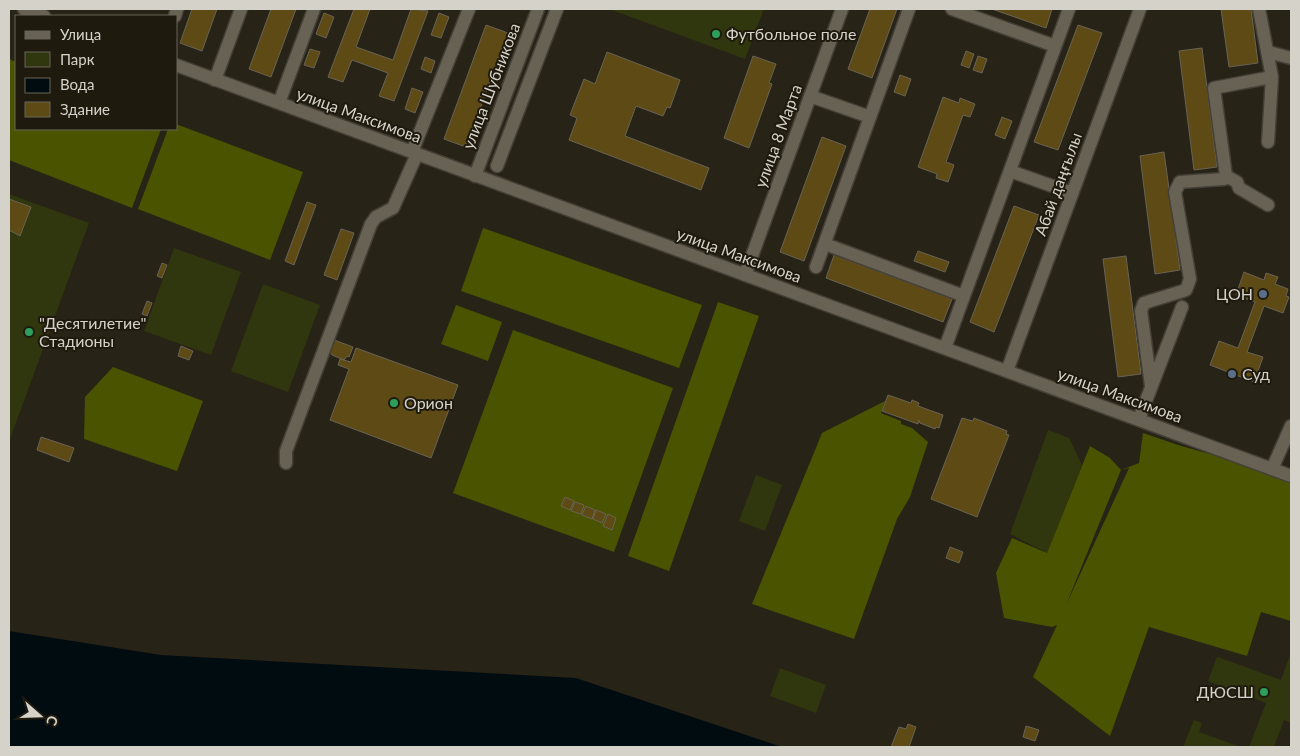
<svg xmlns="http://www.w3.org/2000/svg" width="1300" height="756" font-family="Lato,sans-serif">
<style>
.green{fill:#30360e}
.forest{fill:#495300;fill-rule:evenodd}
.water{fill:#010c11}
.building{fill:#5d4a15;stroke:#696355}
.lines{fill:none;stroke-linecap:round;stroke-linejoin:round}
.minor-casing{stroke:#443f37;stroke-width:15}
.minor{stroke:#686254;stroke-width:12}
.leisure-dot{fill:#2e9e5b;stroke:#1f1a0e;stroke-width:2}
.service-dot{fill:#5c6f8a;stroke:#1f1a0e;stroke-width:2}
.labels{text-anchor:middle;stroke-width:4;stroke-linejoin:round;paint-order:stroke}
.poi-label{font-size:16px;fill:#d5d2ca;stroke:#1f1a0e;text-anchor:start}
.street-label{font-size:16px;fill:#d5d2ca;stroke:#1f1a0e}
</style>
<rect width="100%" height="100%" fill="#282317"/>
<path class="green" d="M609,9H764L745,59Z
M9,194L89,223L9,442Z
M174,248L241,272L211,355L144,331Z
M263,284L320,305L288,392L231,371Z
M1048,430L1069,438L1082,465L1047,553L1010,534Z
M756,475L782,485L765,531L739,521Z
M1291,652V723L1284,720L1274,747H1249L1266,703L1208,681L1216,659L1218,657L1281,680Z
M780,668L826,685L816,713L770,696Z
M1194,720L1202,723L1199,732L1241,747H1183Z"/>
<path class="forest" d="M9,59L16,62V129H161L132,208L9,160Z
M176,124L303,172L270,260L138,209L168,129H176Z
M483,228L702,305L679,368L461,291Z
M718,302L759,316L669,571L628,556Z
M456,305L502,322L488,361L441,344Z
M513,330L673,388L614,552L453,493Z
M113,367L203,401L177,471L84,439L85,397Z
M885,401L881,413L901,421V424L912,428L928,442L910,497L897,519L854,639L752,604L822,433Z
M1143,433L1178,445L1291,477V621L1261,612L1247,656L1149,627L1110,736L1033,677L1057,625L1052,627L1004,618L996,573L1012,538L1047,553L1090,446L1110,458L1121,470L1139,463ZM1129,468L1066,605L1121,470Z"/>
<path class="water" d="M9,631L161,655L576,678L782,747H9Z"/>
<path class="building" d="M192,9H217L202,51L180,43Z
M271,9H296L271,77L249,69Z
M354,9H370L356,47L393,60L411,9L428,11L394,101L379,96L388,73L352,60L343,82L328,77Z
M870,9H897L872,78L848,69Z
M992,9H1052L1046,28Z
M1221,9H1251L1258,63L1229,67Z
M324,13L334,17L326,38L316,34Z
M439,13L449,17L441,38L431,35Z
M486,25L508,33L466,147L444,139Z
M1078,25L1102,33L1058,150L1034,142Z
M1202,48L1217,167L1194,170L1179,51Z
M310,49L320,52L314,68L304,65Z
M966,51L974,54L969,68L961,65Z
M607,52L680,80L670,108L667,107L663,116L636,106L625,136L709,168L701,190L569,140L577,118L570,115L584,79L595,84Z
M753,56L776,64L769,83L772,84L749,148L724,138Z
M978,56L987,59L982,73L973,70Z
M425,57L435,61L431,73L421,69Z
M900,75L911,79L905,96L894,92Z
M412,88L423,92L415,113L405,109Z
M943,97L959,103L960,98L975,104L970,117L963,115L946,162L954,165L948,182L936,178L937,174L918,167Z
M1002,117L1012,121L1005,139L995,135Z
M822,137L846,146L804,261L780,252Z
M1164,152L1180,270L1155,274L1140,156Z
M9,199L31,207L20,236L9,230Z
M307,202L316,205L294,265L285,261Z
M1014,206L1039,215L994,332L970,322Z
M341,229L354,233L337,280L324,275Z
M918,251L949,262L945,272L914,261Z
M834,255L952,299L943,322L826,278Z
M1126,256L1141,374L1118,377L1103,259Z
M162,263L167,265L162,278L157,276Z
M1244,272L1264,280L1266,273L1278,277L1275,284L1288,289L1286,296L1289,297L1283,313L1264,306L1247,352L1263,357L1254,382L1210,365L1219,341L1238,348L1255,302L1236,295Z
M147,301L152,303L147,316L142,314Z
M334,340L353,347L349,357L347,356L344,360L332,355L330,352Z
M181,346L193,351L189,360L178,356Z
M356,348L458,385L431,458L330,420L349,369L338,365L340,359L351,362Z
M888,395L911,403L912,400L919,403L918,406L943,415L939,428L936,427L935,429L920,423L919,420L918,424L882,411Z
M962,418L973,421L974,418L1007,431L1006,434L1009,435L977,517L931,499Z
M41,437L74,448L69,462L37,450Z
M565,497L574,501L570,510L561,506Z
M575,502L584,505L581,514L571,511Z
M586,506L595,510L592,519L582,515Z
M596,510L606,514L602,523L593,519Z
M608,514L616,518L612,530L603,526Z
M950,547L963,552L959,563L946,558Z
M908,724L916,727L909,747H891L899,727L906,729Z
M1026,726L1039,730L1035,741L1023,737Z"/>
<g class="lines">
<g class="minor-casing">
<path id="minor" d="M24,9L44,16
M952,9L1055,46
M175,16L177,9
M1268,52L1291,58
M176,65L1291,476
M215,80L241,9
M810,96L870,117
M279,103L314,9
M1268,142L1272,77
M412,152L469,9
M497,166L557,9
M1010,171L1072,193
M475,176L538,9
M1226,176L1237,182L1239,188L1268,205
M825,244L964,296
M816,267L909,9
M745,275L842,9
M945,348L1069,9
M1007,371L1140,9
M1151,386L1141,311L1144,303L1186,290L1190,279L1175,192L1180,182L1224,179L1226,176L1214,88L1272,77L1259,9
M1139,419L1182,307
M286,463V451L371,224L376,217L393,208L417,154
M1272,469L1291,426"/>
</g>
<use href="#minor" class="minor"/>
</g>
<g class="leisure-dot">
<circle cx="716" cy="34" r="5"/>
<circle cx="29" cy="332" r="5"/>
<circle cx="394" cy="403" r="5"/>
<circle cx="1264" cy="692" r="5"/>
</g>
<g class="service-dot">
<circle cx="1263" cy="294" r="5"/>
<circle cx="1232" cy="374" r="5"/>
</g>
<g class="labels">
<g class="poi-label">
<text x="726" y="40">Футбольное поле</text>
<text x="1253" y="300" text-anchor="end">ЦОН</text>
<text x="39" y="329">"Десятилетие"<tspan x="39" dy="18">Стадионы</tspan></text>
<text x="1242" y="380">Суд</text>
<text x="404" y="409">Орион</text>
<text x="1254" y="698" text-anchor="end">ДЮСШ</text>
</g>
<g class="street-label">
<text transform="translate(491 86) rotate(-69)" y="6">улица Шубникова</text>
<text transform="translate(359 115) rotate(20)" y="6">улица Максимова</text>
<text transform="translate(778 136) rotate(-70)" y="6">улица 8 Марта</text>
<text transform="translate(1058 184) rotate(-70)" y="6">Абай даңғылы</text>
<text transform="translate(739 255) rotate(20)" y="6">улица Максимова</text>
<text transform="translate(1120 395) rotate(20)" y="6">улица Максимова</text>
</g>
</g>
<rect width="1300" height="756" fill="none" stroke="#d5d2ca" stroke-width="20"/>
<rect x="15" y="15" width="162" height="115" fill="#1f1a0e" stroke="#686459"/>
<rect x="25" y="31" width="25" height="8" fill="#686254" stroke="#686459"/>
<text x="60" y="40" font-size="15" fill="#d5d2ca">Улица</text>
<rect x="25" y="52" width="25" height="15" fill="#30360e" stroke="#686459"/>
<text x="60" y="65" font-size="15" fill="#d5d2ca">Парк</text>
<rect x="25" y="78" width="25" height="15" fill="#010c11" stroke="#686459"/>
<text x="60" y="90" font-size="15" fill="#d5d2ca">Вода</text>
<rect x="25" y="102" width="25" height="15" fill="#5d4a15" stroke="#686459"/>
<text x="60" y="115" font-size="15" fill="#d5d2ca">Здание</text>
<g transform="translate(40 716) rotate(110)" stroke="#1f1a0e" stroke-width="4" paint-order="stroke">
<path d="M0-4L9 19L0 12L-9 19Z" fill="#d5d2ca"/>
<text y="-8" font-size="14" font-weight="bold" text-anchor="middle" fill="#d5d2ca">С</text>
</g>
</svg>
